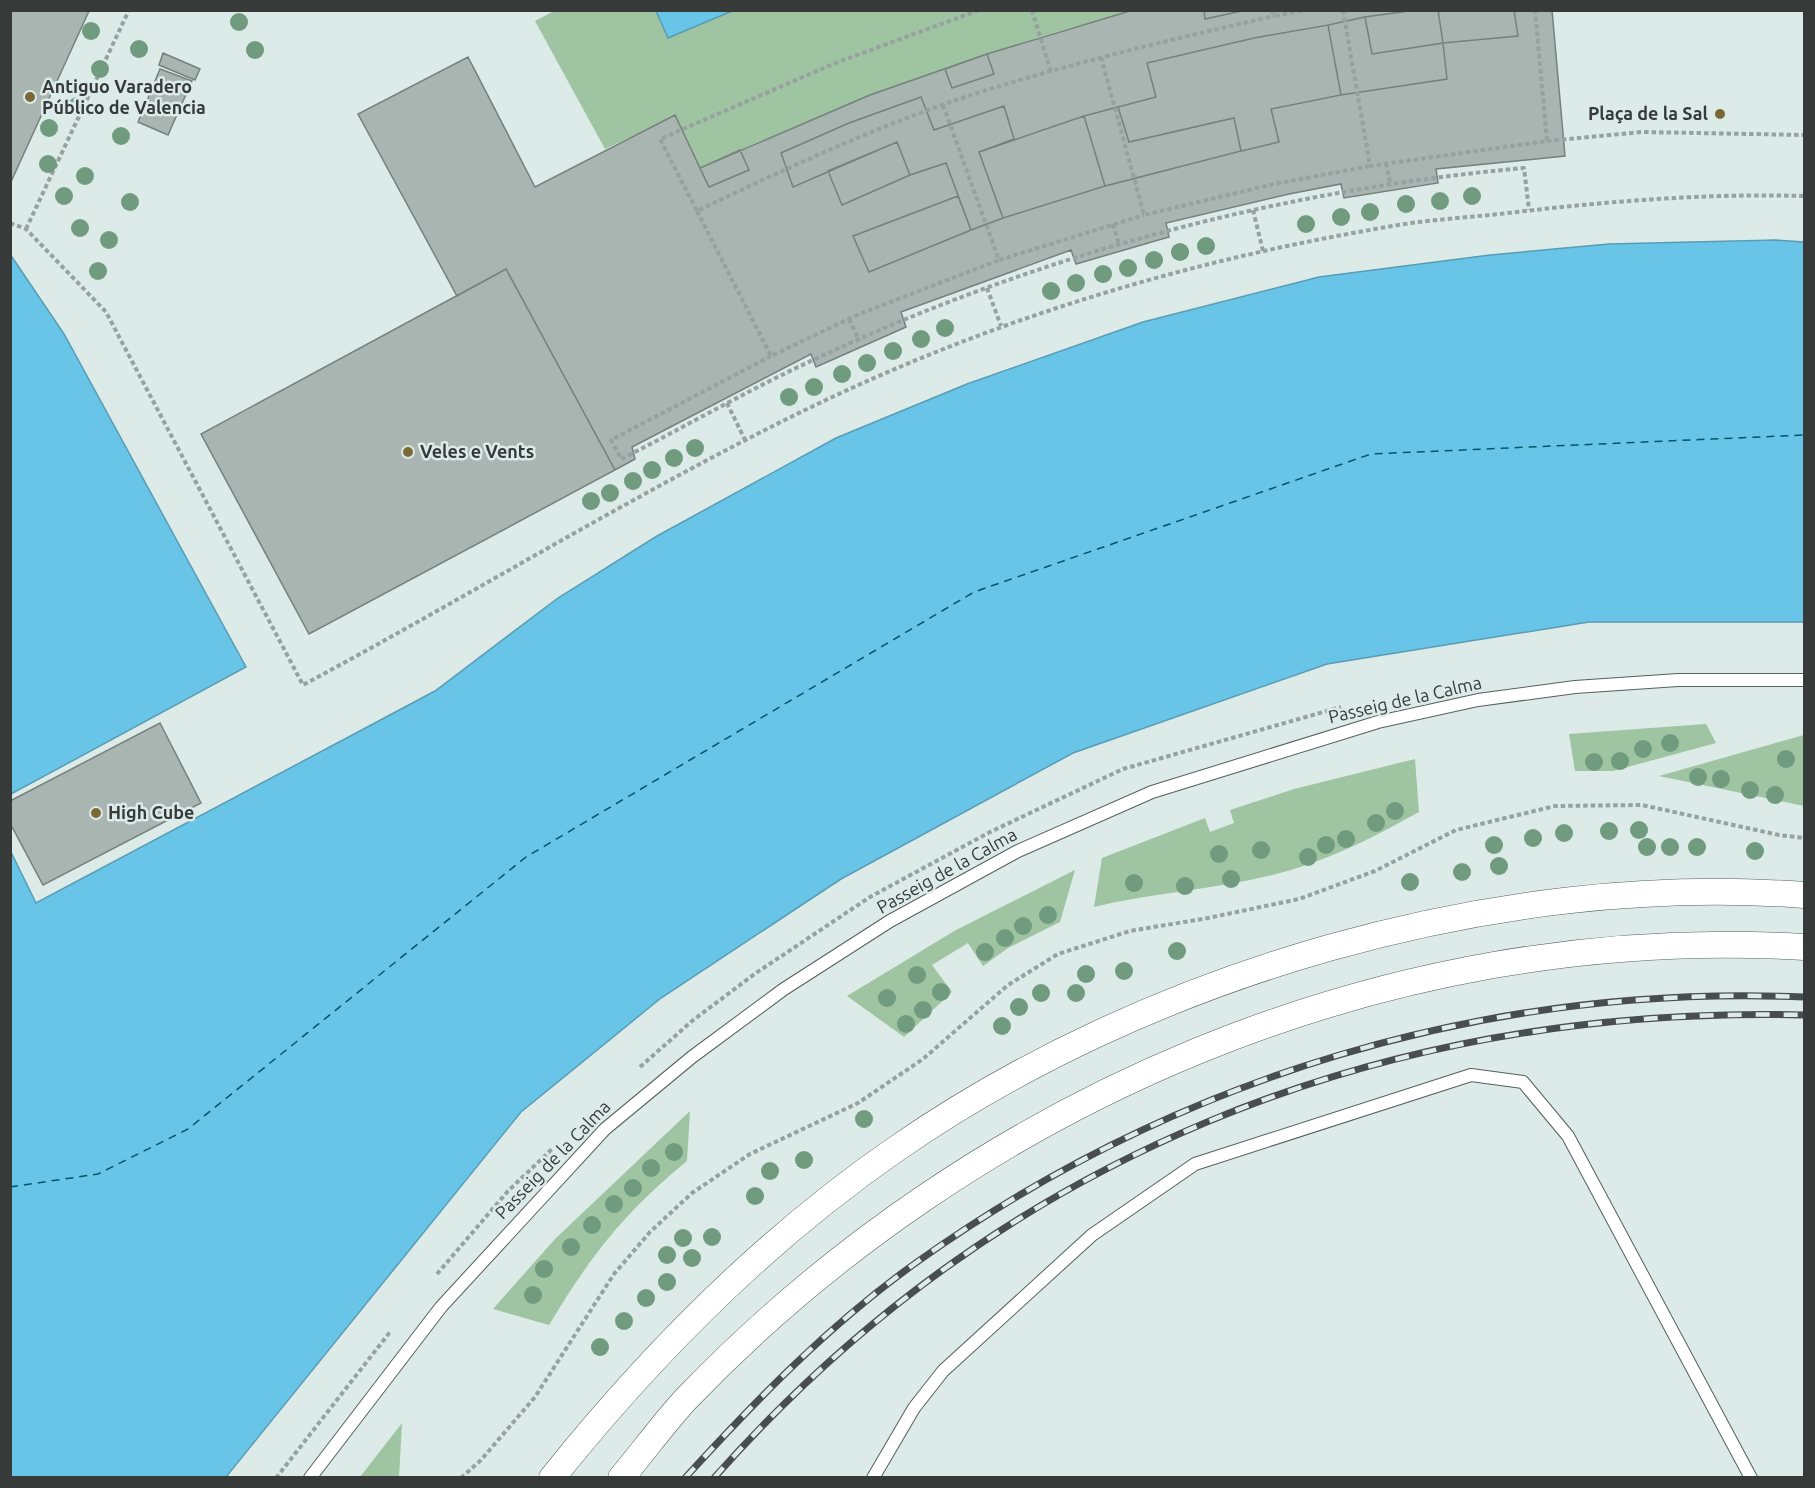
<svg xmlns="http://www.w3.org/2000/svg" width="1815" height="1488" font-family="Ubuntu,sans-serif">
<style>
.green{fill:#9ec4a1}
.water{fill:#68c5e8;stroke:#599cb4;stroke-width:1.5}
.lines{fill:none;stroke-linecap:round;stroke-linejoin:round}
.ferry{stroke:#01556c;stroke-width:1.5;stroke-dasharray:8 6;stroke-linecap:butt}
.building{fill:#a9b5b0;stroke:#75817c;stroke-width:1.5}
.lane-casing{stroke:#53605e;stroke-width:14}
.street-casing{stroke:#53605e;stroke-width:27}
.path{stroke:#97a19f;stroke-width:4;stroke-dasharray:4.5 3;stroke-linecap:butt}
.lane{stroke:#fff;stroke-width:12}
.street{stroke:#fff;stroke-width:26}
.rail-casing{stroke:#484e4d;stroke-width:7}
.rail{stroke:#dceae8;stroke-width:4.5;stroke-dasharray:14;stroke-linecap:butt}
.tree{fill:#719b7e}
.poi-dot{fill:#7a6836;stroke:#dceae8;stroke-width:2}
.labels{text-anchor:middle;stroke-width:5;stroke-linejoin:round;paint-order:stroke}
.poi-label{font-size:18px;font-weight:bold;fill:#363b3a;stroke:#dceae8;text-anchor:start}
.street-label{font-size:18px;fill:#363b3a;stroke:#dceae8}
</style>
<rect width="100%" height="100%" fill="#dceae8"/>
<path class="green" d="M556,10L1133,11C984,49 840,105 700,168L675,116L605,149L535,21Z
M1706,724L1716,743L1613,771H1575L1569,734Z
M1804,735V806L1659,776Z
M1415,759L1419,812C1382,832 1346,852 1306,865C1237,889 1164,890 1094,907L1102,858L1205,818L1210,832L1234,823L1230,810L1294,789Z
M1075,870L1060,922L1008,948L983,966L968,943L932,965L952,992L904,1037L847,996L956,930Z
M690,1111L687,1161C624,1213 591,1255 549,1325L493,1309L555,1239Z
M402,1423L399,1477H360Z"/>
<path class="water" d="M656,11H732L668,38Z
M1776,240L1804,242V622H1589L1327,664L1073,753L841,879L661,998L521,1112L226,1477H11V852L36,903L435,691L558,598L657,536L836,438L967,384L1143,322L1319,277L1490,255L1609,244Z
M10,254L64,334L246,667L11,794Z"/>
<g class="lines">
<path class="ferry" d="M10,1187L98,1174L188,1129L526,857L974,592L1371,454L1804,435"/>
</g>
<path class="building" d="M10,10L89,11L10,184Z
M1133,10H1552L1565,156L1436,169L1438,183L1344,198L1341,184L1289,194L1166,223L1169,237L1076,264L1071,250L901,312L906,327L816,367L811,354L632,447L635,459L615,470L506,269L457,296L358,114L468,57L535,187L675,115L700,168L870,95L987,54Z
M1204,10H1246L1205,19Z
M1416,10H1438L1443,43L1372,54L1365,17Z
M1438,10H1514L1518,36L1443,43Z
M1365,17L1372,54L1443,43L1447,79L1341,95L1328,25Z
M1328,25L1341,95L1271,109L1279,142L1241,151L1234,118L1129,142L1118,107L1156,97L1147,63L1254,38Z
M163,53L200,69L195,80L159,65Z
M987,54L994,74L952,88L945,69Z
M160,69L192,81L168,135L138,122Z
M921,97L934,130L1004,106L1014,139L979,152L1003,218L971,230L946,163L910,175L897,142L793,187L781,153L849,123Z
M1118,107L1129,142L1234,118L1241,151L1105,186L1084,116Z
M1084,116L1105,186L1003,218L979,152Z
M897,142L910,175L842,205L828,171Z
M740,150L749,170L709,187L700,168Z
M958,196L971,230L869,272L853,236Z
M506,269L615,470L309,634L201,434Z
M160,723L201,803L43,885L10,823V801Z"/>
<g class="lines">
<g class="lane-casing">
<path id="lane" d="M310,1478L441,1307L605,1129L692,1057L784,989L890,921L1018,851L1152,792L1378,722L1478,700L1575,687L1678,680H1804
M873,1478L914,1408L943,1371L1092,1235L1195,1164L1471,1075L1523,1082L1568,1136L1751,1478"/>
</g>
<g class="street-casing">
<path id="street" d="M552,1478C652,1353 764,1240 896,1149C1148,974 1497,872 1804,895
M621,1478C643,1452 663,1424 686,1399C973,1100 1387,922 1804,947"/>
</g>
<path class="path" d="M979,10L833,64L660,139L697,211C785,169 873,128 965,97C1066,64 1170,40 1274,16
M1032,10L1051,72
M1272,10L1274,16L1306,10
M1343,10L1370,166L1547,141L1535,10
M1101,57L1144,215L1274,184L1370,166
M943,105L999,260L1144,215
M1547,141L1642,132L1804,135
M1386,163L1390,182
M1253,210L1263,251
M697,211L771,356L857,315L999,260
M10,223L26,229L106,312L303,685C471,595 634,494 805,410C990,320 1185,261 1387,227C1424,220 1462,218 1499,214C1601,202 1702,193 1804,196
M1113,224L1119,245
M26,229L129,10
M987,288L1001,326
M849,319L859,340
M771,356L611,440L621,459C685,427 748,390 813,360C1036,255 1279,190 1524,168L1529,210
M727,403L745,440
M640,1067L692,1021L756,973L870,897L990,832L1123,769L1341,707
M437,1274L508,1191L553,1148
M276,1478L390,1332
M461,1478L481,1460L535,1397L614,1274L650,1232L692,1193L750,1154L858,1103L923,1059L1008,985L1058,954L1130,931L1208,918L1299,899L1375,871L1456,830L1555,806L1642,805L1779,835L1804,838"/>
<use href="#lane" class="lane"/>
<use href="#street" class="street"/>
<g class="rail-casing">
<path id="rail" d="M685,1478C756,1400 830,1324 917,1262C1176,1077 1486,984 1804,997
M714,1478C998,1157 1379,1005 1804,1015"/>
</g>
<use href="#rail" class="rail"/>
</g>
<g class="tree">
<circle cx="239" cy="22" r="9"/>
<circle cx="91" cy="31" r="9"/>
<circle cx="139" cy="49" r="9"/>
<circle cx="255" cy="50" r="9"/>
<circle cx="100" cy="69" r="9"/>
<circle cx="77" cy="106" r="9"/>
<circle cx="49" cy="128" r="9"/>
<circle cx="121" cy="136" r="9"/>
<circle cx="48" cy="164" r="9"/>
<circle cx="85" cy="176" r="9"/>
<circle cx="64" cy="196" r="9"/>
<circle cx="1472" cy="196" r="9"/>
<circle cx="1440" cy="201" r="9"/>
<circle cx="130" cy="202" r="9"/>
<circle cx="1406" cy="204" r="9"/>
<circle cx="1370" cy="212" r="9"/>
<circle cx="1341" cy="217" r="9"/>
<circle cx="1306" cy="224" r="9"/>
<circle cx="80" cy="228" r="9"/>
<circle cx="109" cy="240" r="9"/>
<circle cx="1206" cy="246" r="9"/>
<circle cx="1180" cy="252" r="9"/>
<circle cx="1154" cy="260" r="9"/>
<circle cx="1128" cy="268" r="9"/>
<circle cx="98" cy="271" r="9"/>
<circle cx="1103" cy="274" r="9"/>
<circle cx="1076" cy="283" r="9"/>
<circle cx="1051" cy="291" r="9"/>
<circle cx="945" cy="328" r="9"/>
<circle cx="921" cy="339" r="9"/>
<circle cx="893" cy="351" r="9"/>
<circle cx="867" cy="363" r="9"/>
<circle cx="842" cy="374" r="9"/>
<circle cx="814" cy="387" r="9"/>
<circle cx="789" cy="397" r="9"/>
<circle cx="695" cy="448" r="9"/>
<circle cx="674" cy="458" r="9"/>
<circle cx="652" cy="470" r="9"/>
<circle cx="633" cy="481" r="9"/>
<circle cx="610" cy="493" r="9"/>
<circle cx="591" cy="501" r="9"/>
<circle cx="1670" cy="743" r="9"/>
<circle cx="1643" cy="749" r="9"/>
<circle cx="1786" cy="759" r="9"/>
<circle cx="1620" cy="761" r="9"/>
<circle cx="1594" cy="762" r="9"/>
<circle cx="1698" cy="777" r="9"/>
<circle cx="1721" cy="779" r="9"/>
<circle cx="1750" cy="790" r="9"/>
<circle cx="1775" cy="795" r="9"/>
<circle cx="1395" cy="811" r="9"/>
<circle cx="1376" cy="823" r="9"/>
<circle cx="1639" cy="830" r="9"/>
<circle cx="1609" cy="831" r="9"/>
<circle cx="1564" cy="833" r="9"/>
<circle cx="1533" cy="838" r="9"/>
<circle cx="1346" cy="839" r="9"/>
<circle cx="1326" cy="845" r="9"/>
<circle cx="1494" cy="845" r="9"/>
<circle cx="1647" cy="847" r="9"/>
<circle cx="1670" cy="847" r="9"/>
<circle cx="1697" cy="847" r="9"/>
<circle cx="1261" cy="850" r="9"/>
<circle cx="1755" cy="851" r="9"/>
<circle cx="1219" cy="854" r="9"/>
<circle cx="1308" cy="857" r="9"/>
<circle cx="1499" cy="866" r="9"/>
<circle cx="1462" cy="872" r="9"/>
<circle cx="1231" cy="879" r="9"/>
<circle cx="1410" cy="882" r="9"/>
<circle cx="1134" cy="883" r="9"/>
<circle cx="1185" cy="886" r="9"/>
<circle cx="1048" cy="915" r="9"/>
<circle cx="1023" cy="926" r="9"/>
<circle cx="1005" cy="938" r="9"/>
<circle cx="1177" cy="951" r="9"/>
<circle cx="985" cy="952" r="9"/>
<circle cx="1124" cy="971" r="9"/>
<circle cx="1086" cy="974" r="9"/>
<circle cx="917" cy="975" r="9"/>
<circle cx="941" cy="992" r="9"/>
<circle cx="1041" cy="993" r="9"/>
<circle cx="1076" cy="993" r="9"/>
<circle cx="887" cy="998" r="9"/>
<circle cx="1019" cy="1007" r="9"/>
<circle cx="923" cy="1010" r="9"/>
<circle cx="906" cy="1024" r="9"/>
<circle cx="1002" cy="1026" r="9"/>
<circle cx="864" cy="1119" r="9"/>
<circle cx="674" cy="1152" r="9"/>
<circle cx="804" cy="1160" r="9"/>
<circle cx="651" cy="1168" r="9"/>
<circle cx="770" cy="1171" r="9"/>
<circle cx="633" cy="1188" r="9"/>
<circle cx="755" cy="1196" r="9"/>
<circle cx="614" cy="1204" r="9"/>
<circle cx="592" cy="1225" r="9"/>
<circle cx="712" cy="1237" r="9"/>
<circle cx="683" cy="1238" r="9"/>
<circle cx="571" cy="1247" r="9"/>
<circle cx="667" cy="1255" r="9"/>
<circle cx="692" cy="1258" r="9"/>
<circle cx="544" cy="1269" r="9"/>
<circle cx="667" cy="1282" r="9"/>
<circle cx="533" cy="1295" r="9"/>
<circle cx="646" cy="1298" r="9"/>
<circle cx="624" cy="1321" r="9"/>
<circle cx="600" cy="1347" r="9"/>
</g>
<g class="poi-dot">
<circle cx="30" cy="97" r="6"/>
<circle cx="1720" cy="114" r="6"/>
<circle cx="408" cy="452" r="6"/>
<circle cx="96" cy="813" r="6"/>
</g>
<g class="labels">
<g class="poi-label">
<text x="42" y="93">Antiguo Varadero<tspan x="42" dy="21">Público de Valencia</tspan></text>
<text x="1708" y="120" text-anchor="end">Plaça de la Sal</text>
<text x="420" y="458">Veles e Vents</text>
<text x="108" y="819">High Cube</text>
</g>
<g class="street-label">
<text transform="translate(1405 700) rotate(-13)" y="6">Passeig de la Calma</text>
<text transform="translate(947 871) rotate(-29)" y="6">Passeig de la Calma</text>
<text transform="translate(553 1160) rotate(-46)" y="6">Passeig de la Calma</text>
</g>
</g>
<rect width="1815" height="1488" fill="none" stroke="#363b3a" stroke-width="24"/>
</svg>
